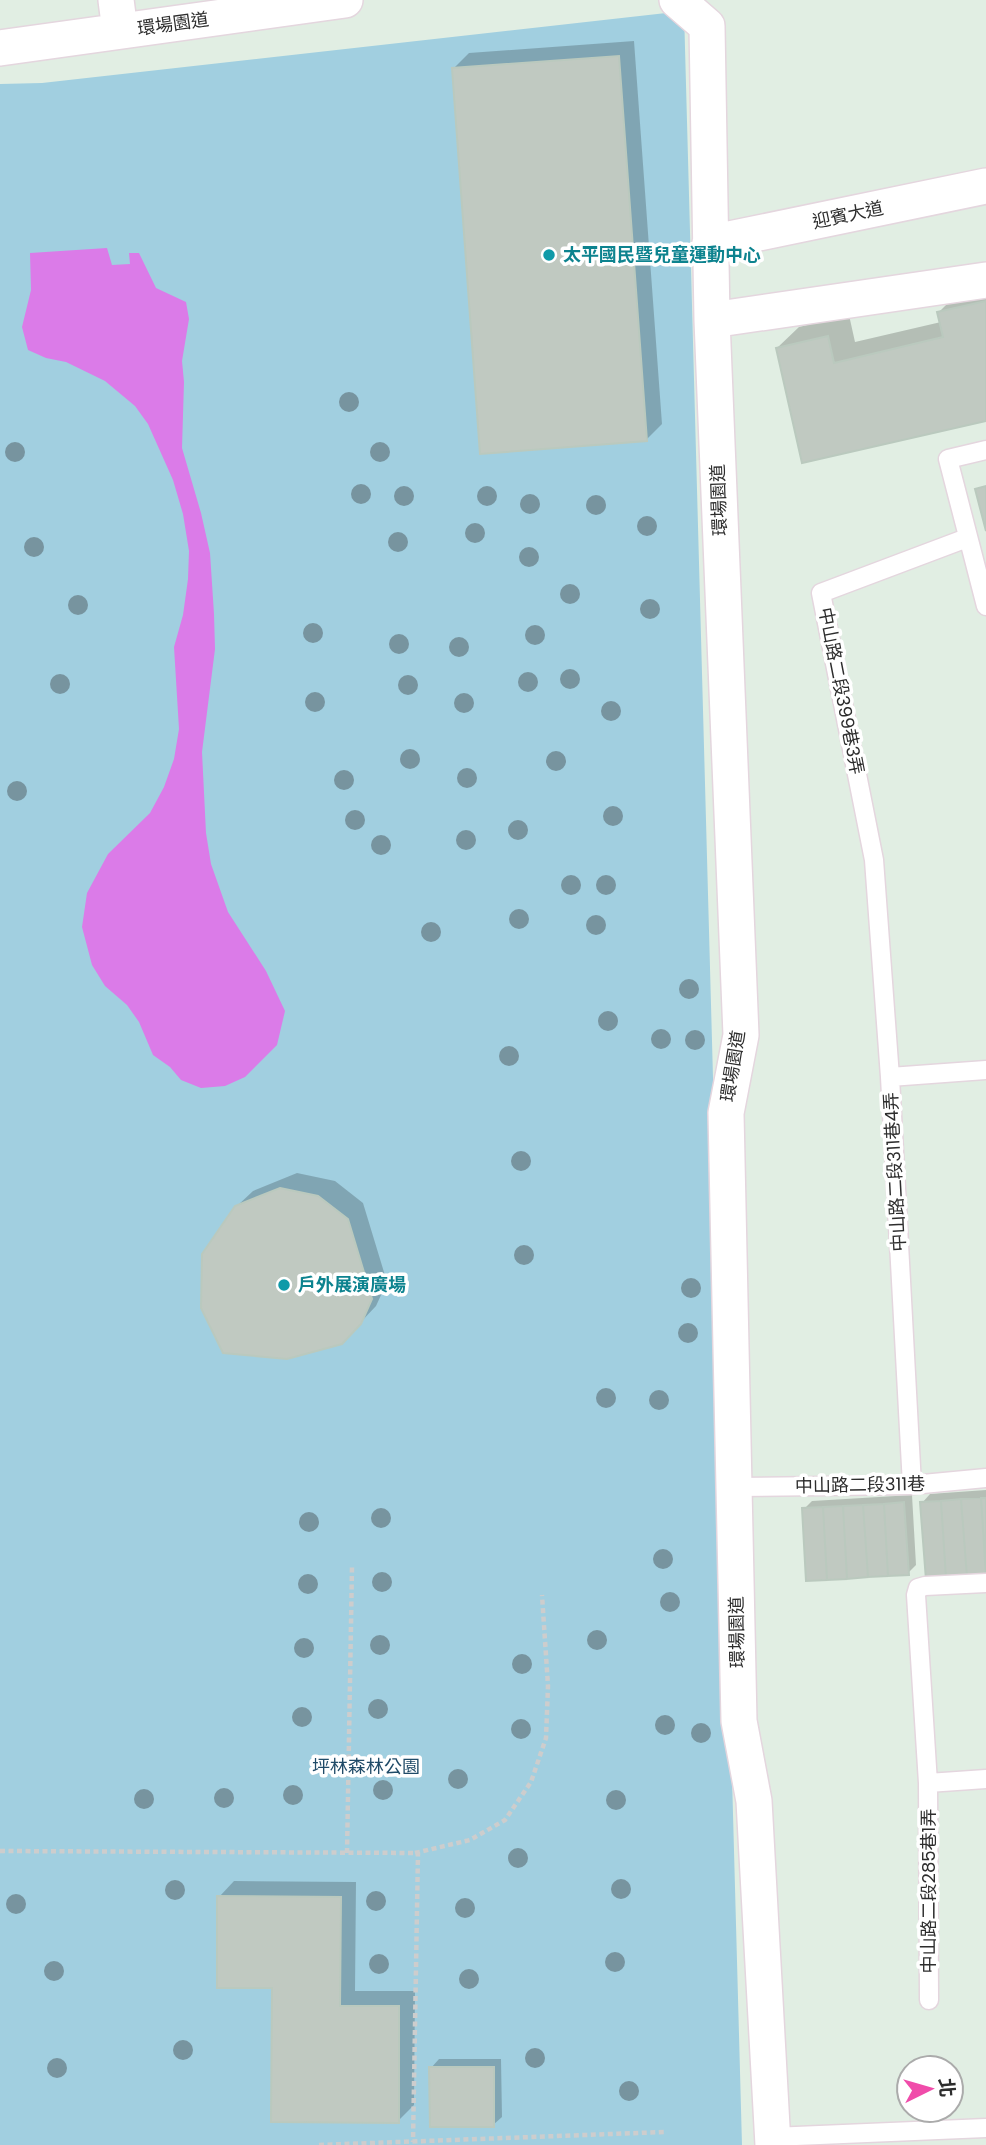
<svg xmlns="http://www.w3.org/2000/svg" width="986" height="2145" font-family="Poppins,'Noto Sans TC',sans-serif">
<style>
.green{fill:#a1cfe0}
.water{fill:#db7be8}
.shadow{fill:#0003}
.building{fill:#c0c9c1;stroke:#bac9be;stroke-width:2}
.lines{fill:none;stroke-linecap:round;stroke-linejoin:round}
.service-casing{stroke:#e4d6de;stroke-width:21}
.minor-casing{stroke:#e4d6de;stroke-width:38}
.path{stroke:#cdcdcd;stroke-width:4.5;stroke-dasharray:5 3.5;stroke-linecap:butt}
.service{stroke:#fff;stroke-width:18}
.minor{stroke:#fff;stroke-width:35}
.tree{fill:#77949f}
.culture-dot{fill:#0f9aa8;stroke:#fff;stroke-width:2.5}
.labels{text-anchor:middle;stroke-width:7;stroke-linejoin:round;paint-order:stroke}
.street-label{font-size:18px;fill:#2d2d2d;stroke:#fff}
.culture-label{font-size:18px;font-weight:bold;fill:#0d838f;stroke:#fff;text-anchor:start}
.park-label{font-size:18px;fill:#204b68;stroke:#fff}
</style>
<rect width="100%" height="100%" fill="#e1eee3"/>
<path class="green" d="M684,11L742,2145H0V84L42,83Z"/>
<path class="water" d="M107,248L112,265L130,264L129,253H139L156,288L186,302L189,319L182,361L184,382L182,448L201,513L210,553L214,614L215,649L202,752L206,833L211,864L228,912L266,971L285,1011L277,1045L245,1077L225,1086L201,1088L181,1080L170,1067L153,1055L139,1022L127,1005L105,986L92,965L82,927L87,893L108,854L150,813L164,787L174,759L179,729L174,647L183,615L188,579L189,551L183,514L173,480L148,424L135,406L105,381L66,362L46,358L28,350L22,327L31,290L30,253Z"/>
<path class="shadow" d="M634,41L662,424L646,440L453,69L469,53Z
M986,285V419L777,348L799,327L849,315L855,342L941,322L939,312L960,291Z
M297,1173L335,1181L363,1203L387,1282L376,1306L341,1343L236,1207L253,1191Z
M986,1490V1574L928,1578L922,1503L930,1494Z
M912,1495L916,1565L908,1573L804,1509L812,1501Z
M234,1881L356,1882L355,1991H415L414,2105L398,2121L274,1986L219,1897Z
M439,2059H501L502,2117L493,2125L431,2068Z"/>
<path class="building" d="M619,56L647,441L480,454L452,68Z
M986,301V421L802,463L776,348L828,336L834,363L943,337L937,312Z
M986,486V531L975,489Z
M280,1188L318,1196L348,1219L372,1299L361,1324L342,1344L287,1359L223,1353L201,1308L202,1254L235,1206Z
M981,1498H986V1570Z
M981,1498L986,1576L967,1577L961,1499Z
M961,1499L967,1577L946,1578L941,1501Z
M941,1501L946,1578L926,1580L920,1502Z
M904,1502L909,1575L888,1576L884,1504Z
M884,1504L888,1576L868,1577L863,1505Z
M863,1505L868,1577L847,1579L843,1506Z
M843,1506L847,1579L827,1580L823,1507Z
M823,1507L827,1580L806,1581L802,1508Z
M217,1896L341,1897L340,2006H399V2123L271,2122L272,1988H217Z
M429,2067H494V2127H430Z"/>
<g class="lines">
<g class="service-casing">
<path id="service" d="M986,450L948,459L986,606
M890,1077L986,1070
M912,1485L890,1077L874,860L821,593L967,538
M734,1487L912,1485L986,1478
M928,1783L986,1779
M929,2000L928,1783L916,1595L918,1588L925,1586L986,1583
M772,2137L986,2128"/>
</g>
<g class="minor-casing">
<path id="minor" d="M116,0L120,31
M677,0L707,26L712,320L741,1035L726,1113L739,1721L754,1801L773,2145
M0,48L345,0
M710,243L986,186
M712,320L986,280"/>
</g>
<path class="path" d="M0,1851L418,1853L413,2142
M347,1853L352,1567
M415,1853L470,1840L505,1820L531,1782L546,1738L548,1686L542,1595
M319,2145L664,2132"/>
<use href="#service" class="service"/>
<use href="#minor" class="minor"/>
</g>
<g class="tree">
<circle cx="349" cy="402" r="10"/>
<circle cx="15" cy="452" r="10"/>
<circle cx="380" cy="452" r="10"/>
<circle cx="361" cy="494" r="10"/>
<circle cx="404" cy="496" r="10"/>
<circle cx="487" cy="496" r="10"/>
<circle cx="530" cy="504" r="10"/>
<circle cx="596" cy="505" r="10"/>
<circle cx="647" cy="526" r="10"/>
<circle cx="475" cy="533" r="10"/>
<circle cx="398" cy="542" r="10"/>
<circle cx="34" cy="547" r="10"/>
<circle cx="529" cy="557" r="10"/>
<circle cx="570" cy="594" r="10"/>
<circle cx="78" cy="605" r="10"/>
<circle cx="650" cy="609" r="10"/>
<circle cx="313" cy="633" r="10"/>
<circle cx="535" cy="635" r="10"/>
<circle cx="399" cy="644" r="10"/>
<circle cx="459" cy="647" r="10"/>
<circle cx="570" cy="679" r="10"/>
<circle cx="528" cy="682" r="10"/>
<circle cx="60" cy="684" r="10"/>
<circle cx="408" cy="685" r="10"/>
<circle cx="315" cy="702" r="10"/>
<circle cx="464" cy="703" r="10"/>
<circle cx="611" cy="711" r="10"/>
<circle cx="410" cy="759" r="10"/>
<circle cx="556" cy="761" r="10"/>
<circle cx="467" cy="778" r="10"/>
<circle cx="344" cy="780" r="10"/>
<circle cx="17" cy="791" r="10"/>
<circle cx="613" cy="816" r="10"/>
<circle cx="355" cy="820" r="10"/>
<circle cx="518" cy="830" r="10"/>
<circle cx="466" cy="840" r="10"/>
<circle cx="381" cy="845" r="10"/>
<circle cx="571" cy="885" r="10"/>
<circle cx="606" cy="885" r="10"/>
<circle cx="519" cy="919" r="10"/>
<circle cx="596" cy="925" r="10"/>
<circle cx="431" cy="932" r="10"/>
<circle cx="689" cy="989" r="10"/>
<circle cx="608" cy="1021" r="10"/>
<circle cx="661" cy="1039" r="10"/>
<circle cx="695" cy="1040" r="10"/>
<circle cx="509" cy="1056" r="10"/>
<circle cx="521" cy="1161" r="10"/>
<circle cx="524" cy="1255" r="10"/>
<circle cx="691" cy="1288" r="10"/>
<circle cx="688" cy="1333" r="10"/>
<circle cx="606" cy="1398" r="10"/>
<circle cx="659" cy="1400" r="10"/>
<circle cx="381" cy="1518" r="10"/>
<circle cx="309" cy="1522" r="10"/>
<circle cx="663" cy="1559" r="10"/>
<circle cx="382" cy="1582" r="10"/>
<circle cx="308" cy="1584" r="10"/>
<circle cx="670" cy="1602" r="10"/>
<circle cx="597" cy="1640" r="10"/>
<circle cx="380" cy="1645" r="10"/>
<circle cx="304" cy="1648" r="10"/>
<circle cx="522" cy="1664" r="10"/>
<circle cx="378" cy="1709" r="10"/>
<circle cx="302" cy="1717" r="10"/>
<circle cx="665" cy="1725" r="10"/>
<circle cx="521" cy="1729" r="10"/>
<circle cx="701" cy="1733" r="10"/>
<circle cx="458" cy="1779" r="10"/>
<circle cx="383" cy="1790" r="10"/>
<circle cx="293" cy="1795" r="10"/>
<circle cx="224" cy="1798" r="10"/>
<circle cx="144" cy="1799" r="10"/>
<circle cx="616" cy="1800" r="10"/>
<circle cx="518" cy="1858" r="10"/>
<circle cx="621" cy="1889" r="10"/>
<circle cx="175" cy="1890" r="10"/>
<circle cx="376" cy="1901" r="10"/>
<circle cx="16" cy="1904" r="10"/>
<circle cx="465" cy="1908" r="10"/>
<circle cx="615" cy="1962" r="10"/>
<circle cx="379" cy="1964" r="10"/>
<circle cx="54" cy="1971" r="10"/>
<circle cx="469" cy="1979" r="10"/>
<circle cx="183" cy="2050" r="10"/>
<circle cx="535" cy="2058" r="10"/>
<circle cx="57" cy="2068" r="10"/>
<circle cx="629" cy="2091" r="10"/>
</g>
<g class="culture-dot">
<circle cx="549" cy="255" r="7"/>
<circle cx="284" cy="1285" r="7"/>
</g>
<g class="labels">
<g class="street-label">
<text transform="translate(173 24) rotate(-8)" y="6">環場園道</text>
<text transform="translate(848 215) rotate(-12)" y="6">迎賓大道</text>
<text transform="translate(719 500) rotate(-92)" y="6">環場園道</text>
<text transform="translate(841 691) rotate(79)" y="6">中山路二段399巷3弄</text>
<text transform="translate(733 1066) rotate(-81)" y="6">環場園道</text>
<text transform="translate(895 1172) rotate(-93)" y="6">中山路二段311巷4弄</text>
<text transform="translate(860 1485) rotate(-1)" y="6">中山路二段311巷</text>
<text transform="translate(737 1632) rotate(-91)" y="6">環場園道</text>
<text transform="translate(929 1891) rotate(-90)" y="6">中山路二段285巷1弄</text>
</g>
<g class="culture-label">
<text x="563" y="261">太平國民暨兒童運動中心</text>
<text x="298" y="1291">戶外展演廣場</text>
</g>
<g class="park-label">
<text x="366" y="1773">坪林森林公園</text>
</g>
</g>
<g transform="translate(930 2089) rotate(85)"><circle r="33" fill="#ffffff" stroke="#ababab" stroke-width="2"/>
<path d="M0-5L12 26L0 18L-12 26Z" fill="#f04caa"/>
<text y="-10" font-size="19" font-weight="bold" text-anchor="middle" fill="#2d2d2d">北</text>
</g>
</svg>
